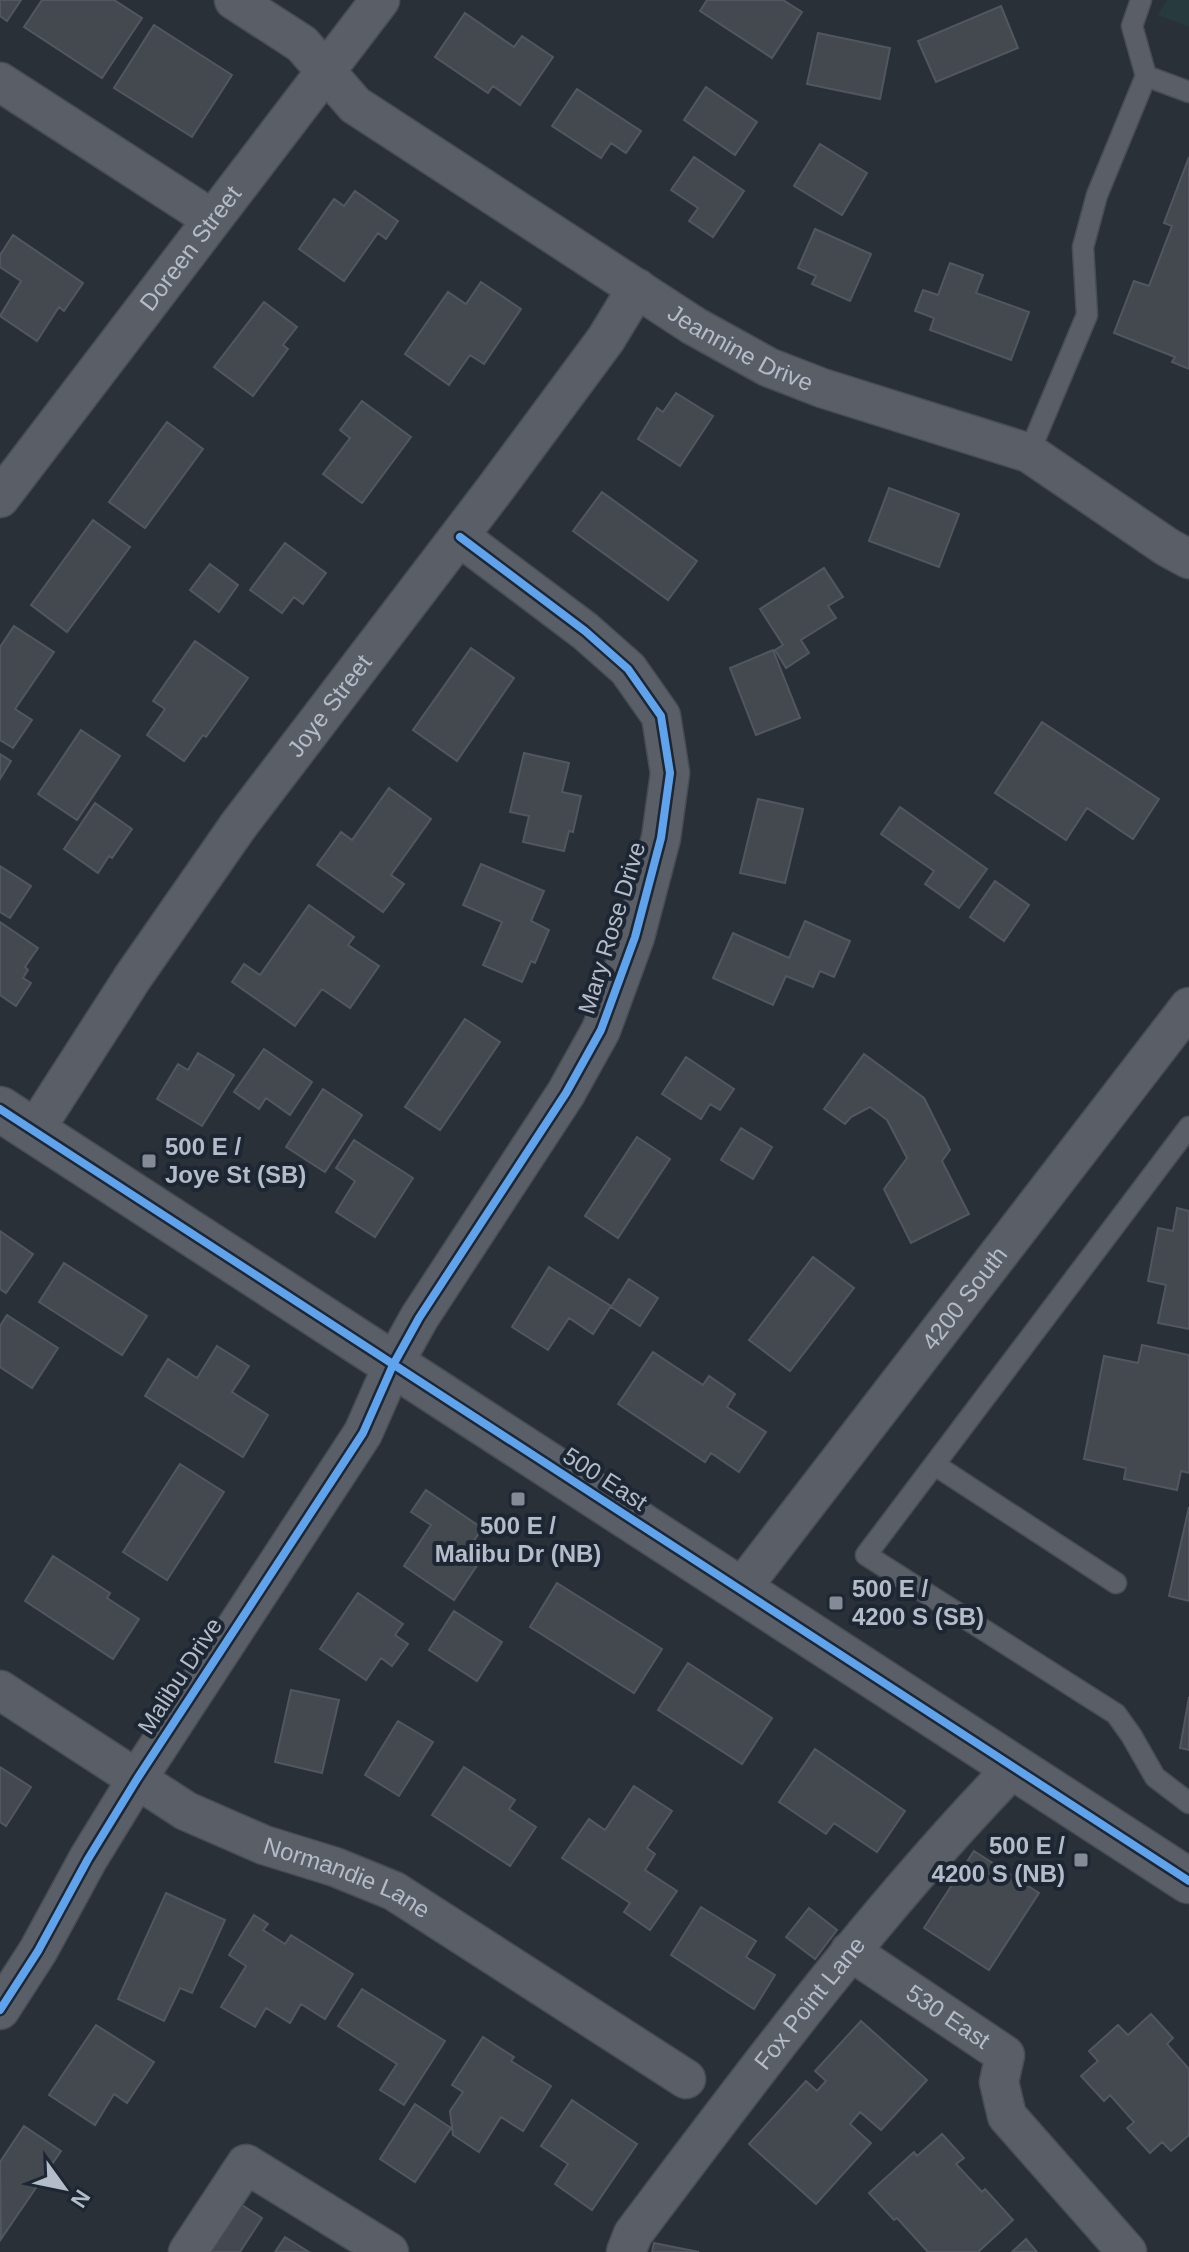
<svg xmlns="http://www.w3.org/2000/svg" width="1189" height="2252" font-family="Helvetica,sans-serif">
<style>
.green{fill:#273a3e}
.building{fill:#444950;stroke:#52575f;stroke-width:2}
.lines{fill:none;stroke-linecap:round;stroke-linejoin:round}
.service-casing{stroke:#484c53;stroke-width:23}
.minor-casing{stroke:#484c53;stroke-width:41}
.tertiary-casing{stroke:#484c53;stroke-width:47}
.service{stroke:#5a5e66;stroke-width:20}
.minor{stroke:#5a5e66;stroke-width:38}
.tertiary{stroke:#5a5e66;stroke-width:44}
.cycleway-casing{stroke:#1d2633;stroke-width:13}
.cycleway{stroke:#60a3ed;stroke-width:8}
.poi-dot{fill:#848b96;stroke:#1d2633;stroke-width:3}
.labels{text-anchor:middle;stroke-width:8;stroke-linejoin:round;paint-order:stroke}
.street-label{font-size:24px;fill:#b4bcc9;stroke:#1d2633}
.poi-label{font-size:24px;font-weight:bold;fill:#b4bcc9;stroke:#1d2633;text-anchor:start}
</style>
<rect width="100%" height="100%" fill="#2a3038"/>
<path class="green" d="M1167,0H1189V27L1158,15Z"/>
<path class="building" d="M0,0H21L7,21L0,16Z
M42,0H114L142,18L102,78L24,27Z
M707,0H783L802,12L772,58L700,11Z
M1001,6L1018,48L936,82L918,41Z
M465,13L514,47L522,36L553,57L520,105L493,86L488,93L435,57Z
M154,25L232,75L192,137L114,88Z
M818,33L890,48L880,99L807,84Z
M706,87L757,122L735,155L684,120Z
M577,89L641,131L626,153L611,143L601,158L552,126Z
M820,144L867,173L842,215L794,186Z
M694,157L744,191L713,237L689,221L698,208L671,190Z
M1189,157V369L1172,362L1175,357L1114,333L1134,281L1149,286L1172,226L1164,223Z
M355,191L398,221L386,239L378,233L344,281L299,249L334,199L344,206Z
M815,229L871,254L850,301L812,284L816,276L798,268Z
M13,235L83,283L64,311L59,307L37,341L0,316L21,281L0,267V255Z
M950,263L983,275L976,293L1029,312L1011,360L930,330L934,318L915,311L923,290L938,295Z
M481,282L521,309L484,364L470,355L449,385L405,354L448,292L466,304Z
M264,302L297,327L283,345L288,349L253,396L214,367Z
M676,393L713,416L680,466L638,439L657,408L663,412Z
M362,401L411,437L362,503L323,474L350,438L340,430Z
M167,422L203,449L145,528L109,502Z
M889,488L959,514L939,567L869,541Z
M602,492L697,561L668,600L573,531Z
M93,520L130,547L67,632L31,605Z
M285,543L326,573L303,604L294,597L282,613L250,590Z
M210,564L238,585L219,612L190,590Z
M824,568L843,597L828,606L836,618L801,640L809,653L786,668L775,650L783,645L760,609Z
M14,626L54,652L15,709L32,720L13,748L0,740V647Z
M195,641L248,678L206,737L203,735L184,761L147,735L165,709L153,701Z
M471,648L514,678L457,761L413,730Z
M773,650L800,718L756,735L730,668Z
M1042,722L1159,799L1133,839L1087,808L1066,840L995,793Z
M81,730L120,756L77,820L38,794Z
M524,753L569,763L562,792L581,796L573,832L569,831L564,851L523,842L529,816L510,812Z
M0,754L11,761L0,779Z
M389,788L431,819L391,875L404,884L383,912L317,865L341,832L352,840Z
M758,799L803,809L785,883L740,873Z
M95,803L132,829L112,858L109,856L98,873L64,849Z
M900,807L987,869L959,908L925,884L934,871L881,834Z
M481,864L544,891L531,921L549,930L535,963L531,961L522,982L483,965L502,922L463,905Z
M0,866L31,886L10,918L0,912Z
M995,881L1029,905L1004,941L970,917Z
M309,905L354,937L348,945L379,966L350,1008L322,989L295,1026L232,982L244,964L260,975Z
M805,921L850,941L834,977L820,971L813,987L786,976L773,1005L713,978L733,933L789,958Z
M0,922L38,948L25,967L28,970L23,978L31,983L16,1006L0,995Z
M465,1019L500,1042L440,1130L405,1107Z
M264,1049L312,1082L290,1115L266,1098L259,1109L234,1092Z
M198,1053L234,1075L202,1126L157,1099L178,1064L188,1070Z
M864,1054L924,1098L950,1150L942,1161L969,1214L911,1243L884,1189L907,1158L887,1120L870,1107L851,1117L845,1124L824,1109Z
M686,1057L734,1089L720,1110L710,1104L701,1119L662,1094Z
M323,1089L362,1115L325,1172L286,1147Z
M741,1128L772,1147L753,1179L721,1160Z
M637,1137L670,1159L618,1238L585,1216Z
M354,1140L413,1178L375,1237L336,1212L355,1181L336,1168Z
M1177,1208L1189,1211V1329L1158,1323L1166,1285L1148,1281L1158,1228L1173,1231Z
M0,1231L33,1254L6,1293L0,1289Z
M813,1257L854,1288L790,1371L749,1340Z
M64,1263L147,1316L122,1355L39,1302Z
M549,1267L611,1306L593,1334L569,1318L548,1350L512,1327Z
M629,1279L658,1298L640,1326L611,1307Z
M7,1315L58,1348L32,1388L0,1367V1326Z
M1142,1345L1189,1355V1473L1181,1471L1177,1490L1124,1479L1126,1468L1084,1459L1104,1356L1138,1363Z
M217,1346L249,1366L232,1392L268,1415L243,1457L145,1396L168,1359L197,1378Z
M653,1352L703,1385L709,1376L735,1394L727,1407L766,1432L739,1472L711,1453L705,1462L618,1404Z
M180,1464L224,1492L167,1580L123,1552Z
M426,1490L482,1528L469,1549L482,1558L454,1600L404,1566L431,1525L411,1512Z
M1189,1507V1601L1169,1596Z
M53,1556L110,1593L107,1598L139,1619L113,1659L25,1601Z
M557,1583L662,1649L634,1693L530,1627Z
M358,1593L403,1624L395,1635L408,1644L392,1666L381,1658L366,1680L320,1649Z
M454,1611L502,1642L477,1681L429,1650Z
M688,1663L772,1718L742,1764L658,1710Z
M291,1690L339,1700L322,1773L275,1762Z
M1189,1697V1750L1180,1748Z
M398,1721L433,1742L399,1796L365,1775Z
M815,1749L905,1811L877,1852L834,1823L826,1834L779,1802Z
M0,1767L31,1787L6,1826L0,1822Z
M464,1767L515,1800L509,1809L536,1827L510,1866L432,1815Z
M634,1786L672,1811L647,1848L655,1854L645,1870L677,1891L650,1930L624,1912L630,1903L562,1858L589,1819L605,1830Z
M974,1851L1039,1893L989,1970L924,1928Z
M166,1893L225,1920L192,1993L180,1988L164,2021L118,1999Z
M701,1907L756,1941L746,1957L775,1975L754,2009L671,1955Z
M809,1908L837,1930L815,1959L786,1937Z
M254,1915L268,1924L263,1930L285,1944L291,1935L353,1974L325,2019L301,2004L290,2023L266,2008L255,2027L221,2007L246,1966L229,1955Z
M362,1989L445,2041L404,2105L380,2090L397,2064L338,2026Z
M1151,2014L1173,2038L1167,2044L1189,2069V2135L1171,2151L1162,2142L1150,2153L1127,2128L1134,2122L1110,2095L1104,2101L1081,2076L1098,2061L1089,2051L1118,2025L1128,2035Z
M861,2021L927,2080L881,2130L860,2112L850,2124L871,2143L816,2204L749,2144L806,2081L817,2091L826,2081L815,2071Z
M96,2025L154,2062L127,2103L114,2094L95,2125L49,2095Z
M483,2037L514,2057L511,2061L551,2086L523,2131L501,2117L479,2152L453,2135L450,2111L463,2092L452,2085Z
M572,2100L637,2144L592,2210L555,2184L568,2164L541,2146Z
M415,2104L451,2128L415,2182L380,2159Z
M24,2126L61,2151L1,2239L0,2162Z
M942,2134L964,2158L956,2164L982,2192L985,2189L1013,2220L978,2252H928L897,2218L894,2220L869,2193L914,2152L917,2156Z
M239,2203L262,2218L240,2252H212L209,2250Z
M285,2237L309,2252H275Z
M1026,2239L1037,2252H1012Z
M654,2243L699,2252H652Z"/>
<g class="lines">
<g class="service-casing">
<path id="service" d="M1146,76L1189,92
M1029,453L1087,315L1083,247L1097,195L1146,76L1132,26L1141,0
M1189,1127L866,1555L1116,1714L1131,1735L1155,1777L1189,1803
M935,1465L1116,1583"/>
</g>
<g class="minor-casing">
<g id="minor">
<path id="s1" d="M234,0L302,44L355,105L694,326L768,367L822,388L1029,453L1167,547L1189,559"/>
<path d="M0,82L212,219"/>
<path id="s2" d="M0,498L380,0"/>
<path id="s3" d="M34,1131L133,977L238,826L495,489L606,339L637,288"/>
<path id="s4" d="M740,1590L1189,1007"/>
<path id="s5" d="M0,1690L186,1811L264,1845L335,1867L394,1891L686,2079"/>
<path id="s6" d="M850,1951L1005,2055L999,2082L1007,2116L1127,2252"/>
<path d="M0,2010L38,1951L88,1859L137,1779L363,1433L393,1365L419,1318L566,1093L601,1030L635,937L661,838L670,773L661,716L628,669L585,631L460,537"/>
<path d="M188,2252L246,2164L389,2252"/>
<path id="s7" d="M626,2252L633,2234C754,2073 873,1913 1013,1768"/>
</g>
</g>
<g class="tertiary-casing">
<path id="tertiary" d="M0,1109L1189,1881"/>
</g>
<use href="#service" class="service"/>
<use href="#minor" class="minor"/>
<use href="#tertiary" class="tertiary"/>
<g class="cycleway-casing">
<path id="cycleway" d="M0,1109L1189,1881
M0,2010L38,1951L88,1859L137,1779L363,1433L393,1365L419,1318L566,1093L601,1030L635,937L661,838L670,773L661,716L628,669L585,631L460,537"/>
</g>
<use href="#cycleway" class="cycleway"/>
</g>
<g class="poi-dot">
<rect x="141" y="1153" width="16" height="16" rx="4"/>
<rect x="510" y="1491" width="16" height="16" rx="4"/>
<rect x="828" y="1595" width="16" height="16" rx="4"/>
<rect x="1073" y="1852" width="16" height="16" rx="4"/>
</g>
<g class="labels">
<g class="street-label">
<text dy="8" stroke="none"><textPath href="#s2" startOffset="314">Doreen Street</textPath></text>
<text dy="8" stroke="none"><textPath href="#s1" startOffset="618">Jeannine Drive</textPath></text>
<text dy="8" stroke="none"><textPath href="#s3" startOffset="518">Joye Street</textPath></text>
<text transform="translate(612 928) rotate(-73)" y="8">Mary Rose Drive</text>
<text dy="8" stroke="none"><textPath href="#s4" startOffset="368">4200 South</textPath></text>
<text transform="translate(605 1479) rotate(33)" y="8">500 East</text>
<text transform="translate(180 1676) rotate(-57)" y="8">Malibu Drive</text>
<text dy="8" stroke="none"><textPath href="#s5" startOffset="396">Normandie Lane</textPath></text>
<text dy="8" stroke="none"><textPath href="#s7" startOffset="310">Fox Point Lane</textPath></text>
<text dy="8" stroke="none"><textPath href="#s6" startOffset="118">530 East</textPath></text>
</g>
<g class="poi-label">
<text x="165" y="1155">500 E /<tspan x="165" dy="28">Joye St (SB)</tspan></text>
<text x="518" y="1534" text-anchor="middle">500 E /<tspan x="518" dy="28">Malibu Dr (NB)</tspan></text>
<text x="852" y="1597">500 E /<tspan x="852" dy="28">4200 S (SB)</tspan></text>
<text x="1065" y="1854" text-anchor="end">500 E /<tspan x="1065" dy="28">4200 S (NB)</tspan></text>
</g>
</g>
<g transform="translate(64 2188) rotate(123)" stroke="#1d2633" stroke-width="6" paint-order="stroke">
<path d="M0-6L14 30L0 20L-14 30Z" fill="#b4bcc9"/>
<text y="-12" font-size="22" font-weight="bold" text-anchor="middle" fill="#b4bcc9">N</text>
</g>
</svg>
